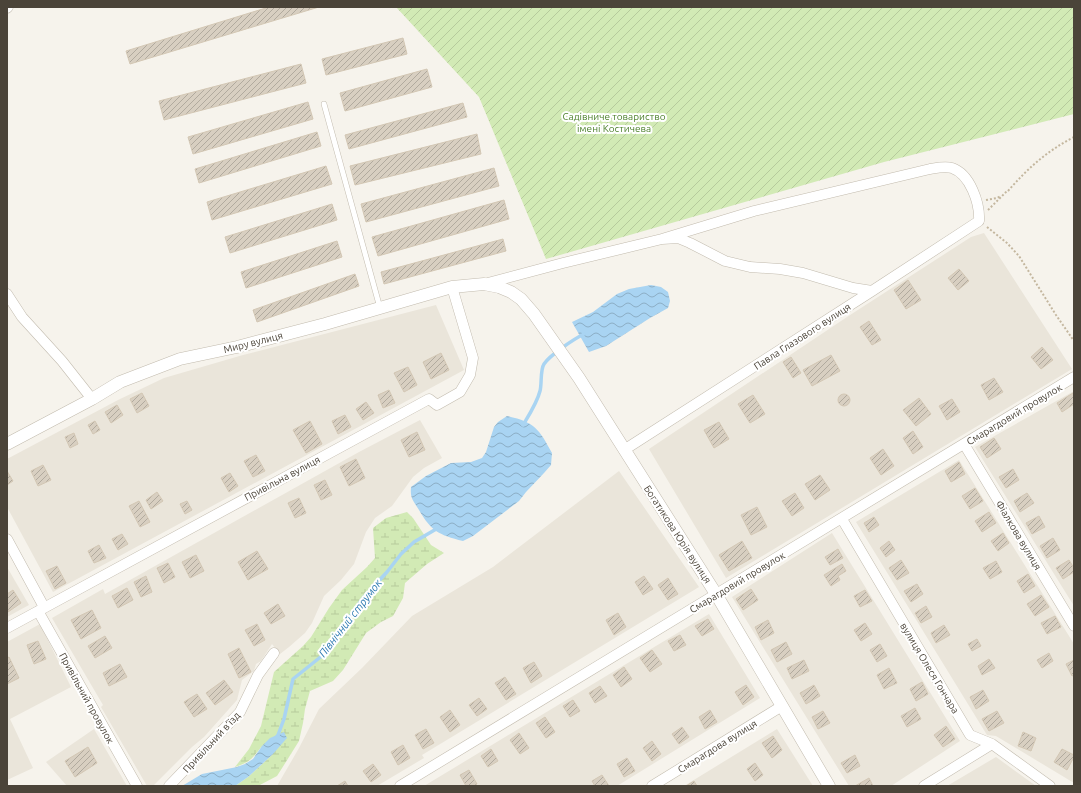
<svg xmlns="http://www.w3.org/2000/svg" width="1081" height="793" font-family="Ubuntu,sans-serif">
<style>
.residential{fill:#eae5da}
.wetland{fill:url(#wetland-marsh)}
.garden{fill:url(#garden-furrows)}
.water{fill:url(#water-waves)}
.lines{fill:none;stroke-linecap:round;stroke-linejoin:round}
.stream{stroke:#a9d4f2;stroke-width:3.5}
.building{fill:url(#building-hatch);stroke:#d3c7b4}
.service-casing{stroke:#c2bbae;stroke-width:6}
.minor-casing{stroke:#c2bbae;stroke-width:11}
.tertiary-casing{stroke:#c2bbae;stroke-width:13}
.path{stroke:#c4b79f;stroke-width:2;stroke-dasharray:2 2;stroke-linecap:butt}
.service{stroke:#fff;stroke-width:5}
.minor{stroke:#fff;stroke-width:10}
.tertiary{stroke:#fff;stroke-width:12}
.labels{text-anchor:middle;stroke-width:4;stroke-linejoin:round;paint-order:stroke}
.park-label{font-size:10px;fill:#4a7f2a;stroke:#fff}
.street-label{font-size:10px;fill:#4b4439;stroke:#fff}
.water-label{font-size:11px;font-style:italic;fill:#2e7ab2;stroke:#fff}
</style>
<defs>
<pattern id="wetland-marsh" width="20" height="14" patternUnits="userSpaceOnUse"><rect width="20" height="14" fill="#d2eab5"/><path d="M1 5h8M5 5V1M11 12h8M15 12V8" fill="none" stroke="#b6ca9c"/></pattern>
<pattern id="garden-furrows" width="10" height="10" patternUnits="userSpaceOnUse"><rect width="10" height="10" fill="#d2eab5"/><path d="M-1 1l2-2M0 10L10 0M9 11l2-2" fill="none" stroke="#b6ca9c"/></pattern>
<pattern id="water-waves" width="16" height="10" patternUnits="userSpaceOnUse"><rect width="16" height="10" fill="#a9d4f2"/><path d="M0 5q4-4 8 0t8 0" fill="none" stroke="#8caec5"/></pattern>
<pattern id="building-hatch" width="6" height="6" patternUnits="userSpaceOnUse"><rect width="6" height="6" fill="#d8cfc1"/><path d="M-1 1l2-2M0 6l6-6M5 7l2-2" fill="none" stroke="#b1aa9e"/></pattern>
</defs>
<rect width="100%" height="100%" fill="#f6f3ec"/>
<path class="residential" d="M984,233L1072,369L726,578L649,449L847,317L971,237Z
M436,305L464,370L53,592L7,507V459L118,400L164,378L243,355Z
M1074,391V606L975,447Z
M420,420L442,458L424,468L413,477L392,506L375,518L366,532L354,564L341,580L324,596L312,623L305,633L289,647L280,654L272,644L261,661L256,664L254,671L242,680L237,700L204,737L192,747L153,786H147L101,707L103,705L52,618L103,589L105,594L359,452Z
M959,460L1074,644V783L996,736L987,735L856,522Z
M619,471L699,587L422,755L424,758L377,786H277L299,748L319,709L362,668L412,616L493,567Z
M832,533L960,741L891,786H849L732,597Z
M7,567L29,605L7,617Z
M709,614L760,698L617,786H424Z
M40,624L71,687L10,719L33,768L7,780V642Z
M94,729L127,786H67L46,762Z
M777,729L813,786H684Z
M996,757L1036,786H947Z"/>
<path class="wetland" d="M407,512L413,518L431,545L444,553L427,564L405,583L403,598L393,616L381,622L366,633L343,670L333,681L310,691L305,709L303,723L299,741L284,765L277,776L258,786H235L248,777L273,754L262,746C252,759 250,762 235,767L249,749L261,726L274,672L303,646L311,637L329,608L342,590L367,567L375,558L373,528L386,518Z"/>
<path class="garden" d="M396,7H1074V114L884,162L546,259L479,97Z"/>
<path class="water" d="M651,285L661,287L668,292L670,301L668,308L650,318L606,346L589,352L572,322L593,312L617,294L629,289Z
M507,416C535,422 539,429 552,453L551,465L544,473L526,492L519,501L473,536L463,541C439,535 431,531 419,510C413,500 410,499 411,487L426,476L451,463L471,462L482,458L486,452L494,427L498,422Z
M284,732L287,738L273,754L248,777L235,786H182L202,774L237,767L245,764L253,759L262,746L270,738Z"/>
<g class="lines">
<path class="stream" d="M523,425C529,415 537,403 540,391C542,384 540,370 544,364C550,355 574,339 584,334
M275,739L278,735L284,719L293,679L323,655L363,598L387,572L401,554L414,542L438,528"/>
</g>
<path class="building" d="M269,7H319L130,64L126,51Z
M403,38L407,54L326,75L322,59Z
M301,64L306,83L164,120L159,101Z
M427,69L432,87L345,111L340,93Z
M308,102L313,119L193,154L188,137Z
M463,103L467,117L349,149L345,135Z
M317,132L321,146L199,183L195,169Z
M477,134L481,154L355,185L350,166Z
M326,166L332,184L212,220L207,202Z
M494,168L499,186L366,222L361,204Z
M504,200L509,219L378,256L372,237Z
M332,204L337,220L230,253L225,237Z
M503,239L506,251L384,284L381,272Z
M337,241L342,257L246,288L241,272Z
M959,269L969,281L958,290L948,278Z
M355,274L359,286L257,322L253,310Z
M908,280L921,300L906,309L894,290Z
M869,321L881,340L872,345L860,327Z
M1042,347L1053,360L1041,369L1031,357Z
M441,353L449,370L431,379L423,362Z
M831,355L840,371L812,386L803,370Z
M791,357L801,373L793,378L783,362Z
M408,367L417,385L404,392L394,373Z
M994,378L1003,392L989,400L981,385Z
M389,390L395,403L383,408L378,395Z
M142,393L149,406L137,413L130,399Z
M1073,393L1074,394V404L1062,412L1057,403Z
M838 400a6 6 0 1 1 12 0a6 6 0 1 1-12 0Z
M753,395L765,414L750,423L738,404Z
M919,398L931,414L916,426L903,410Z
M952,399L960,412L947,420L939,406Z
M366,402L374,413L363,420L356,409Z
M117,405L123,415L111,423L105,412Z
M345,415L351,427L338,434L332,421Z
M95,421L100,430L93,434L88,425Z
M310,421L322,444L306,453L293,430Z
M719,422L729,439L714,448L704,430Z
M913,431L923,447L913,454L903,438Z
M417,432L425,450L409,457L401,440Z
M74,433L78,444L70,448L65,437Z
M994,438L1001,449L987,458L980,447Z
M883,449L894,466L881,475L870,458Z
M256,455L265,471L253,477L244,461Z
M356,459L365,478L349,486L340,467Z
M959,462L965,474L951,482L945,471Z
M43,465L51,480L38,486L31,471Z
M1013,469L1019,480L1006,488L999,477Z
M7,471L13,481L7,485Z
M230,473L238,486L229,492L221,478Z
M820,475L830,490L815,500L805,484Z
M325,480L332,495L321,500L314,485Z
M975,488L983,501L970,509L962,496Z
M157,492L163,501L151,509L146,500Z
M795,493L804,508L792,516L782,501Z
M1027,493L1034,503L1020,512L1014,501Z
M299,498L306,513L295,518L288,503Z
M139,501L150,522L140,527L129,506Z
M187,501L192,510L185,514L180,504Z
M757,507L767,527L751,535L741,515Z
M989,512L996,523L982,532L975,521Z
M1039,516L1045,527L1032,534L1026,523Z
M874,517L879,525L869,532L864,523Z
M1003,533L1009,543L998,551L991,541Z
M122,534L128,544L118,550L112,539Z
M1053,538L1060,550L1047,558L1040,546Z
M742,541L752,558L729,571L719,555Z
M889,541L895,550L886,557L880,548Z
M99,545L106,558L94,563L88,551Z
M838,549L843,558L830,565L825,557Z
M257,551L268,569L248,580L238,562Z
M196,555L204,571L190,578L182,562Z
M901,560L909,573L897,580L889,568Z
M1069,560L1074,568V572L1063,579L1056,568Z
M996,561L1002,572L990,579L983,568Z
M168,563L175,577L164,583L157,568Z
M842,564L846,571L838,576L840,580L831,586L824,575Z
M57,566L66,583L55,589L46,571Z
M1028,574L1035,586L1024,593L1017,581Z
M146,576L152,592L141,597L134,582Z
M644,576L653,589L643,595L635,582Z
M668,578L678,594L668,600L658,585Z
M917,584L923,594L911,602L904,591Z
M127,588L133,600L118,608L112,596Z
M751,589L758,600L743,610L736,599Z
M13,590L21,603L8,612L7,594Z
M865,590L872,601L860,607L854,596Z
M1041,595L1049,607L1035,616L1027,604Z
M278,604L285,616L271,624L264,613Z
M926,606L932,617L921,623L915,613Z
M92,610L101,628L81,639L71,620Z
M618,613L626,627L614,635L606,620Z
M1055,616L1061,627L1047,634L1041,623Z
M708,619L714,629L702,636L695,626Z
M768,620L774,633L761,640L755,627Z
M865,623L872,634L861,641L854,630Z
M257,624L265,640L254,646L245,630Z
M944,625L950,635L936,643L931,633Z
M680,635L686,645L674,651L668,641Z
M105,636L112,648L95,658L88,646Z
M977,639L981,646L972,651L968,644Z
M38,641L46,659L34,664L27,645Z
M786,642L792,654L777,662L771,650Z
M880,644L887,656L877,662L870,650Z
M239,648L251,672L239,678L228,654Z
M652,650L662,664L650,672L640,658Z
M1049,653L1053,661L1042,668L1037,660Z
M9,657L19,678L7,684V658Z
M989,659L995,668L982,675L978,666Z
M804,660L809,671L792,679L787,668Z
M1074,660V675L1072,676L1066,664Z
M534,662L542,676L531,683L523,668Z
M120,664L127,677L109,686L103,673Z
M624,667L632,679L621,687L613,675Z
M889,668L897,683L884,689L877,675Z
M505,677L516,694L506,700L495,683Z
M224,680L233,692L215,705L206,693Z
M922,682L928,694L916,701L910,689Z
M746,685L754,697L743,705L735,692Z
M814,685L820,696L806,704L800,693Z
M600,686L607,696L595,703L589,693Z
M983,690L989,701L976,709L970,697Z
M197,694L207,709L194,717L184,702Z
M479,698L487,709L477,716L469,705Z
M573,700L580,711L570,717L563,706Z
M915,708L921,719L907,727L901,716Z
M450,710L460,725L450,732L440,717Z
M710,710L717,722L705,729L699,717Z
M823,711L830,723L818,729L812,717Z
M997,711L1004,723L989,731L982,719Z
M545,717L555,732L546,738L536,723Z
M946,726L955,739L943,747L934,735Z
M682,727L689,737L679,744L672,734Z
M426,729L434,743L423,749L415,735Z
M1023,732L1036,738L1031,751L1018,746Z
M519,733L529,748L520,754L510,740Z
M773,736L782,750L772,758L762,743Z
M652,741L661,754L652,761L643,748Z
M403,745L410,758L398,765L391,752Z
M88,747L97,763L75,777L65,761Z
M491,749L498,761L488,767L481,756Z
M1062,749L1074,755V757L1067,770L1054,762Z
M855,755L860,766L847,773L841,763Z
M627,758L635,771L624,777L617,764Z
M755,763L763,775L755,781L747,769Z
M373,764L381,775L371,782L363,771Z
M469,770L477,784L474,786H466L460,775Z
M602,775L609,786H595L592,781Z
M869,778L873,786H855Z
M345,781L348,786H337Z
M694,781L697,786H686Z"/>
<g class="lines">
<g class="service-casing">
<path id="service" d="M324,104L380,308"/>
</g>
<g class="minor-casing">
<path id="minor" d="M7,8L8,7
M484,284L563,263L662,239L678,238L690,243L725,261L750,267L780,269L803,273L853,288L872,291
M7,294L22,317L62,361L92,399
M964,444L1074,626
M624,450L872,291L979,221C980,203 970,174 952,168C945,166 936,168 930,169L754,211L662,239
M842,519L970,735L992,744L1050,786
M7,539L44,607
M38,611L137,786
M7,628L429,399L437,405L460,392L470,375L473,358L452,287
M169,786L240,712L258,675L274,653
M400,786L1074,377
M652,786L782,706
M924,786L992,744"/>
</g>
<g class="tertiary-casing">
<path id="tertiary" d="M7,444L92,399L120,382L180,359L237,347L325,324L452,287L484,284L499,287L511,292L521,299L534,314L579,378L716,594L829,786"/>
</g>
<path class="path" d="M1008,191C1028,168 1047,151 1074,137
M986,200L997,198L1001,196
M988,210L1007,191
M987,227L1007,243L1019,256L1056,315L1074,341"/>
<use href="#service" class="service"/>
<use href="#minor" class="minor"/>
<use href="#tertiary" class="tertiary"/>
</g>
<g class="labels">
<g class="park-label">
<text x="614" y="120">Садівниче товариство<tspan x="614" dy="12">імені Костичева</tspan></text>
</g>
<g class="street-label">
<text transform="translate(802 336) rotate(-33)" y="4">Павла Глазового вулиця</text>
<text transform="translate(253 342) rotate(-14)" y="4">Миру вулиця</text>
<text transform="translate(1014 414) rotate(-31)" y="4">Смарагдовий провулок</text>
<text transform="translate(282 478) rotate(-28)" y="4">Привільна вулиця</text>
<text transform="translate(678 534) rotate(57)" y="4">Богатикова Юрія вулиця</text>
<text transform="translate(1019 535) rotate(59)" y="4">Фіалкова вулиця</text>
<text transform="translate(737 582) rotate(-31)" y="4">Смарагдовий провулок</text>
<text transform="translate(930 668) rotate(59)" y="4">вулиця Олеся Гончара</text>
<text transform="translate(87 698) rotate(61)" y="4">Привільний провулок</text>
<text transform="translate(211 742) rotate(-47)" y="4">Привільний в’їзд</text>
<text transform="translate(717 746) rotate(-32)" y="4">Смарагдова вулиця</text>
</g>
<g class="water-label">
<text transform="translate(350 618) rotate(-52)" y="4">Північний струмок</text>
</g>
</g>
<rect width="1081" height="793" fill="none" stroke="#4b4439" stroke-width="16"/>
</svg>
